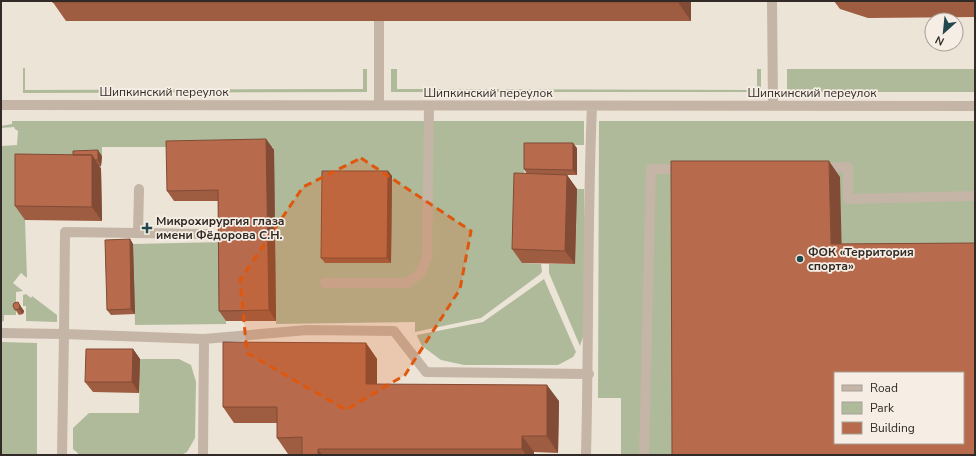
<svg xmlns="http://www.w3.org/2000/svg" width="976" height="456" font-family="'Nunito Sans',sans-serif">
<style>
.green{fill:#aeba9a;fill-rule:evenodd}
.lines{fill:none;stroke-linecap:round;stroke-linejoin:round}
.minor{stroke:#c4b5a6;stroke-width:10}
.wall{fill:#9e5c41}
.shaded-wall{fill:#814b35}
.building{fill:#b86b4c;stroke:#814b35;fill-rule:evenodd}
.marked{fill:#df570d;fill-opacity:0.2;stroke:#df570d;stroke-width:3;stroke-dasharray:8 5;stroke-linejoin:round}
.poi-dot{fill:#21494d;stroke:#f6eee4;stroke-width:1.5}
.labels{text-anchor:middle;stroke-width:3.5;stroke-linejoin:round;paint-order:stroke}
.street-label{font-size:12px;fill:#312a26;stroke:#f6eee4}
.poi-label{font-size:12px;font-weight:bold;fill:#312a26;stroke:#f6eee4;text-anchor:start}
</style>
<rect width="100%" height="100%" fill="#ede4d8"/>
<path class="green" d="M23,68H25V90L363,89V69H367V92L23,93Z
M391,69H397V89L757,90V69H761V92H391Z
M787,69H975V92H787Z
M12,121H584V145H525L522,263L541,264L542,272L539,275L481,318L415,332V322L276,324L273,147H102V156H77L101,166V169L25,168V220L27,278L21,273L13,283L23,291L16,292V315H4V321L1,322V146L17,145L18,131L15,129L14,127L1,128V126L12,124Z
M599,121H975V455H621V398H598ZM835,373H963V443H835Z
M577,189H584V334L580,346L549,273V264H575Z
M225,242L226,324L135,325L133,244Z
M544,279L576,352L573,357L558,365H464L441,360L422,346L417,336V335L483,322Z
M26,294L31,298L32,296L57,315V322L26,321V306H23V295Z
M1,342L37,343V455H1Z
M140,359H179L191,365L196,382L195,438L187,452L181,455H80L73,449V428L89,413H139Z"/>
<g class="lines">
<path class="minor" d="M772,1L773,106
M379,21V105
M1,105L975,106
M821,168L848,167V199L975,196
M138,233L139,189
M207,234L65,232L64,334L204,339L307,330L394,331L426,372L589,374
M325,283H407L421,273L427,257L429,106
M1,333L64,334L62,455
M203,455L204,339
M586,455C589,339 587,222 592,106
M644,455L651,169H685"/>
</g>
<path class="wall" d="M52,1H691V21H66Z
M834,1H975V17L868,18L840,9Z
M266,139L274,150L276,321H226L219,311L218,201H174L167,191Z
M577,148V175H567L577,189L575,264L522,263L512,249L527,174L524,169Z
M102,156L101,166H99L101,169L102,221L25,220L15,206Z
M388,171L392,176L391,263H325L321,258Z
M130,239L133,244L135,314L111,315L107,310Z
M18,302L24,311L23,314L19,315L13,306Z
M366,343L377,359V384L559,401L558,453L534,452V455H302V454H288L277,438V423H234L223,407Z
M133,349L140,359L139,393L93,392L85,382Z"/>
<path class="shaded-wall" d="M678,1H691V21L678,2Z
M266,139L274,150L276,321L269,310Z
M573,143L577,148V175L573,170Z
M98,150L102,156L101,166L98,160Z
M92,155L101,169L102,221L92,207Z
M829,161L840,177L842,261L831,244Z
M388,171L392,176L391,263L387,258Z
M567,175L577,189L575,264L565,251Z
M130,239L133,244L135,314L131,309Z
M20,306L24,311L23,314L19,309Z
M366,343L377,359V400L366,384Z
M133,349L140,359L139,393L132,382Z
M547,385L559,401L558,453L547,436Z
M522,436L534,452V455H526L522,449Z
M318,449L322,455H318Z"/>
<path class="building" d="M52,1H678V2H52Z
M266,139L269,310L219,311L218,190L167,191L166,141Z
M524,143H573V170L524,169Z
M98,150V160H95L92,155H73V151Z
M15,154L92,155V207L15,206Z
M671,161H829L831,244L975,243V455H672ZM835,373H963V443H835Z
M322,171H388L387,258H321Z
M514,173L567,175L565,251L512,249Z
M130,239L131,309L107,310L105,240Z
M18,302L20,306L19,309L15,310L13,306L14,303Z
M223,342L366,343V384L547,385V436H522V449H318V455H302V437L277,438V407H223Z
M86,349H133L132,382H85Z"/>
<path class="marked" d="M361,158L471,231L460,289L405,375L346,410L247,353L240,280L303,187Z"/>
<g class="poi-dot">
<path d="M145 222h4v4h4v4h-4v4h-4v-4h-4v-4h4z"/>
<circle cx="800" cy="259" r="4"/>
</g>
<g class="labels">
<g class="street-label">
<text x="164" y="96">Шипкинский переулок</text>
<text x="488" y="97">Шипкинский переулок</text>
<text x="812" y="97">Шипкинский переулок</text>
</g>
<g class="poi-label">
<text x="156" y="225">Микрохирургия глаза<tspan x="156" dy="14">имени Фёдорова С.Н.</tspan></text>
<text x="808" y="256">ФОК «Территория<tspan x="808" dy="14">спорта»</tspan></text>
</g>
</g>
<rect width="976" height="456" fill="none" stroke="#312a26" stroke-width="4"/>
<rect x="834" y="372" width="130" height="72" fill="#f6eee4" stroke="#a7a098"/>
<rect x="842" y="385" width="20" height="6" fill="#c4b5a6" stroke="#a7a098"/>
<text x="870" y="392" font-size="12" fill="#312a26">Road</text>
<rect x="842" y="402" width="20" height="12" fill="#aeba9a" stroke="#a7a098"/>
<text x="870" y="412" font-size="12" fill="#312a26">Park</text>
<rect x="842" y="422" width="20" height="12" fill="#b86b4c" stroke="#a7a098"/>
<text x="870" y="432" font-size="12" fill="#312a26">Building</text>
<g transform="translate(944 32) rotate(207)"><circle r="19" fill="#f6eee4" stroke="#a7a098"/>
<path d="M0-3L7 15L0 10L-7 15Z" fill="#21494d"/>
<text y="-6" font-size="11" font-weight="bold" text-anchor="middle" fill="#312a26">N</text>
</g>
</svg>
